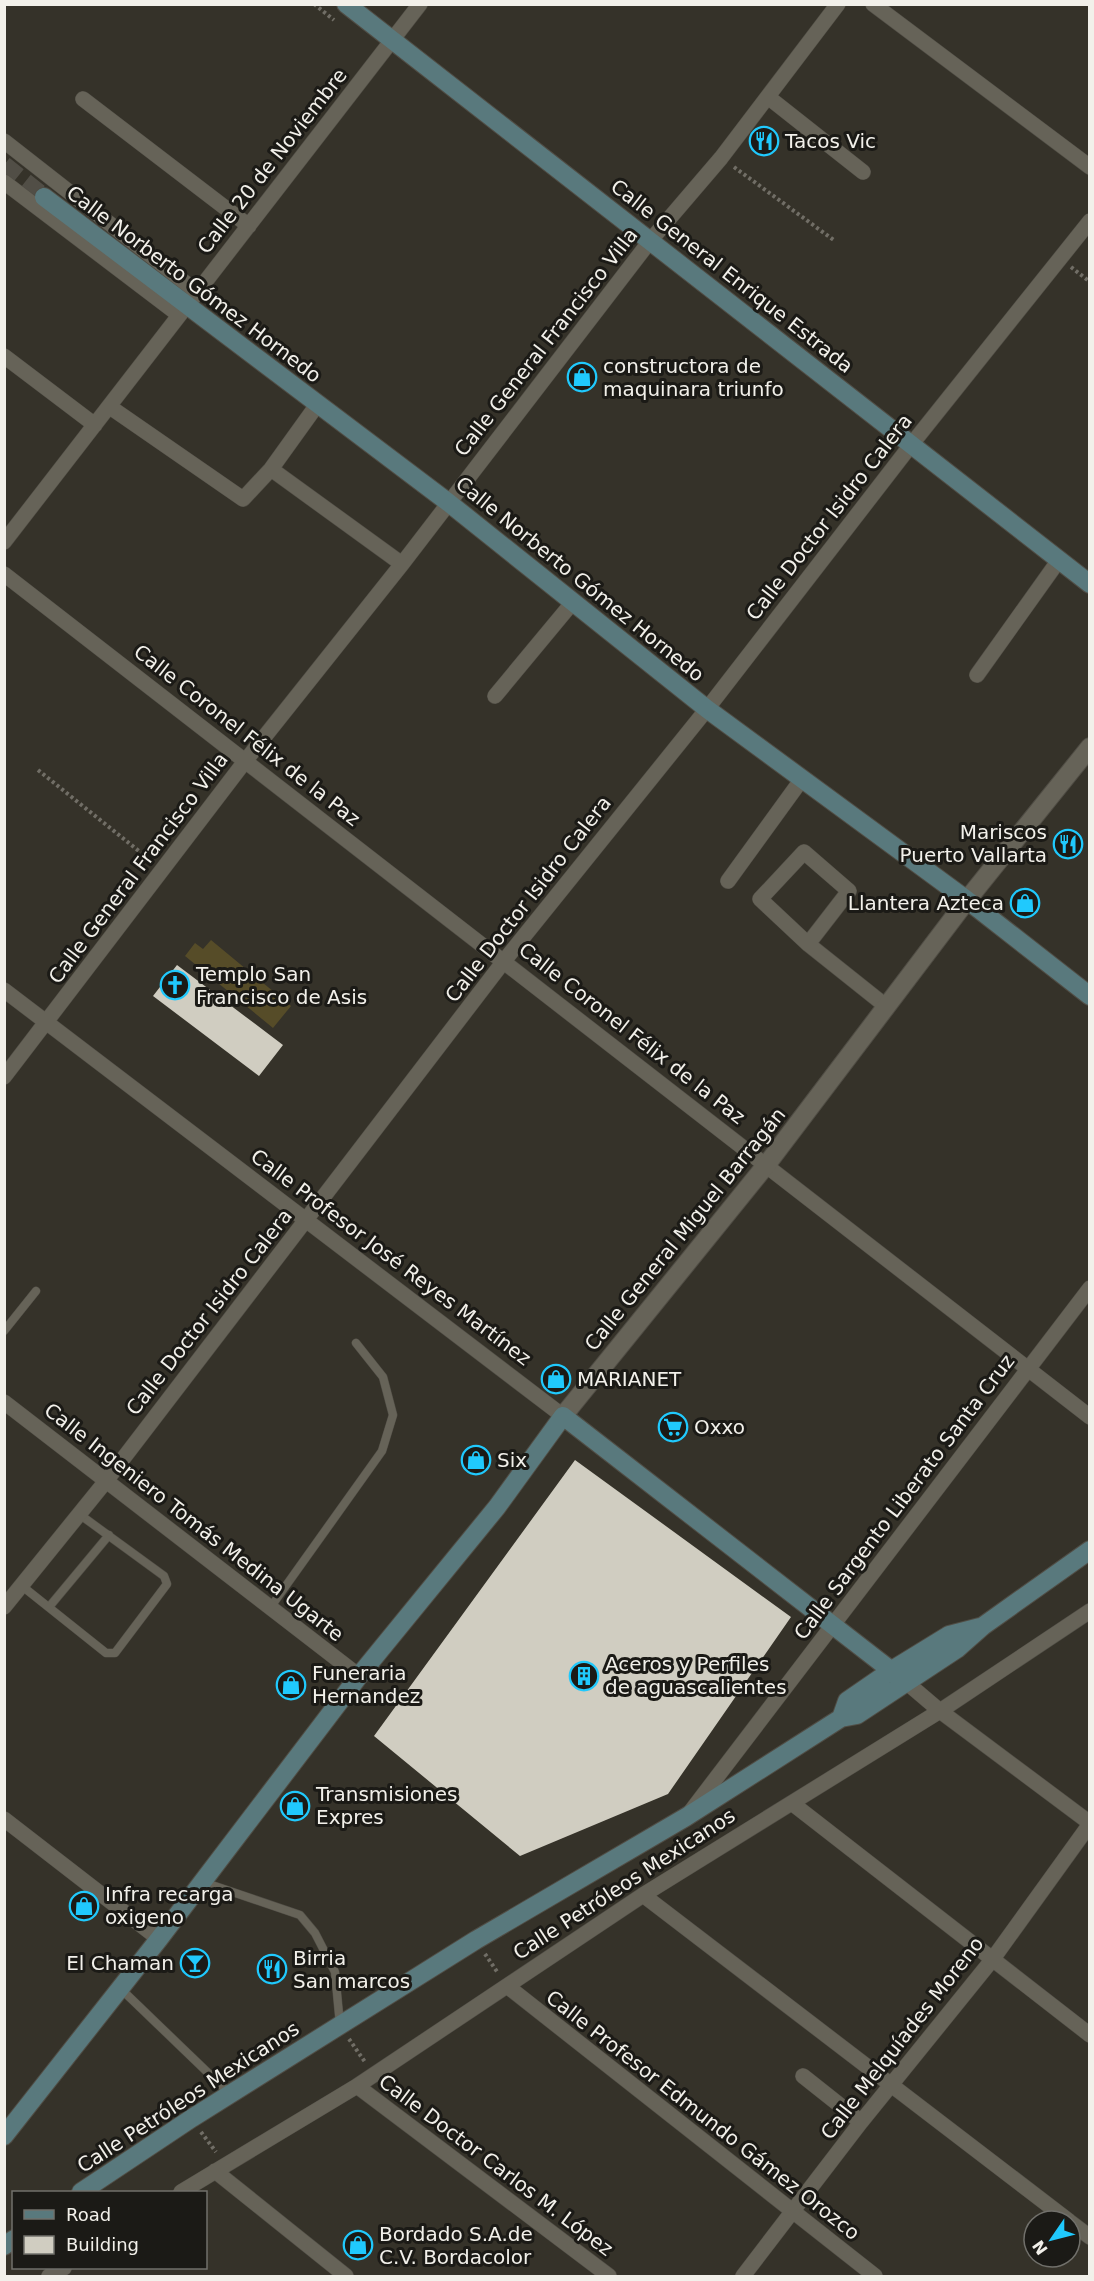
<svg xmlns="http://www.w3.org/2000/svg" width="1094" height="2281" font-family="'DejaVu Sans',sans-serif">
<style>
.green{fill:#564c28}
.building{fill:#d0cdc1}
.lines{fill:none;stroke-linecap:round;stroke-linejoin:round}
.secondary-tunnel{stroke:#514e46;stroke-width:18;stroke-dasharray:18 9;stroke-linecap:butt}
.service-casing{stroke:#504d45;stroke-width:9}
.minor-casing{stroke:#504d45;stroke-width:16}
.tertiary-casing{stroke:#504d45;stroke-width:20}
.secondary-casing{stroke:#504d45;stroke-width:20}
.path{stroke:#716e66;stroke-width:4;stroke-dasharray:3 3;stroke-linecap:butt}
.service{stroke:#666358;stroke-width:8}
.minor{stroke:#666358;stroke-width:15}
.tertiary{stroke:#666358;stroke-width:18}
.secondary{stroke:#59797d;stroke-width:18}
.labels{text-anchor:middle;stroke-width:6;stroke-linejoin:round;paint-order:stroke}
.poi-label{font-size:20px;fill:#f2f0ea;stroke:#1b1a16;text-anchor:start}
.street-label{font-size:20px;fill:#f2f0ea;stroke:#1b1a16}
</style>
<rect width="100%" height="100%" fill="#353229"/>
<path class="green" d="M211,940L291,1006L273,1028L185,956L195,943L203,949Z"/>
<path class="building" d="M177,965L283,1045L259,1076L153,996Z
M575,1460L791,1617L668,1794L520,1856L374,1736Z"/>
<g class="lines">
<path class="secondary-tunnel" d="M4,165L44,197"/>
<g class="service-casing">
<path id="service" d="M4,1331L36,1291
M22,1586L106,1653H115L167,1584L164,1576L79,1514
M49,1607L109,1535
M270,1608L382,1451L393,1415L383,1377L356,1343
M203,1882L300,1915L315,1933L335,1972L340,2025
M121,1989L229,2093"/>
</g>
<g class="minor-casing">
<path id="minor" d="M873,4L1090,167
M768,97L863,172
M83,99L249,226
M4,141L197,292
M4,182L179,315
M4,356L95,425
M110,407L243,499L271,469L317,405
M271,469L402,564
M4,542L420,4
M4,574L1090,1417
M977,675L1059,560
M495,696L573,602
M728,881L802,779
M808,944L849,891L804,852L760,899L808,944L887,1007
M4,990L563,1416
M4,1077L246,760L402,564L650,241L721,158L838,4
M4,1402L359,1676
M4,1607L106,1481L504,961L707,709L911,445L1090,221
M906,1682L940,1711L1090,1823
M793,1804L1090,2035
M691,1811L1090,1288
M4,1819L159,1939
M643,1895L1069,2221
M507,1986L875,2276
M803,2076L861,2122
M357,2086L609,2276
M215,2171L346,2276
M181,2192L357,2086L643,1895L940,1711L1090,1611
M1070,2222L1090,2237
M49,2276L64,2268
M743,2276L861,2122L992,1960L1090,1824"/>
</g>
<g class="tertiary-casing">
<path id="tertiary" d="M563,1416L767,1164L967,900L1090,747"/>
</g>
<g class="secondary-casing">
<path id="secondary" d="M346,4L1090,584
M44,197L449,503L707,709L967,900L1090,996
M841,1718L847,1701L892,1670L949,1635L980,1627
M4,2136L159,1939L359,1676L497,1507L563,1416L906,1682
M81,2192L192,2118L476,1940L686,1817L841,1718L857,1715L957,1649L983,1626L1090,1550
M4,2246L14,2239"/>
</g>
<path class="path" d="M314,4L334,20
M734,167L835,241
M1071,267L1090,282
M38,770L150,860
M485,1954L498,1973
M349,2039L365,2062
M201,2132L216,2152"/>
<use href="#service" class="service"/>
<use href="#minor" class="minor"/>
<use href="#tertiary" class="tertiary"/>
<use href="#secondary" class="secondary"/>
</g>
<defs>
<g id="restaurant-ring" transform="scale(1.5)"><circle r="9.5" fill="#1b1a16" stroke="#20c9fd" stroke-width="1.5"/><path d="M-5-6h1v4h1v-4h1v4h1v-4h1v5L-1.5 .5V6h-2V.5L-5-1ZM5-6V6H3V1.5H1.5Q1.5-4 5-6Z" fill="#20c9fd"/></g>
<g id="shop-ring" transform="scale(1.5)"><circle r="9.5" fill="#1b1a16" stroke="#20c9fd" stroke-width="1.5"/><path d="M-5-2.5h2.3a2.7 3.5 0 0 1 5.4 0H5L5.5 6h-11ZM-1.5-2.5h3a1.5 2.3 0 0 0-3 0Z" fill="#20c9fd"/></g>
<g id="church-ring" transform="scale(1.5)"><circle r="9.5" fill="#1b1a16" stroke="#20c9fd" stroke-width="1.5"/><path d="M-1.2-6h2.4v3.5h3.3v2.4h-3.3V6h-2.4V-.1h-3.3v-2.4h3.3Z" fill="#20c9fd"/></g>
<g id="supermarket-ring" transform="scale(1.5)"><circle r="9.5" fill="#1b1a16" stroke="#20c9fd" stroke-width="1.5"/><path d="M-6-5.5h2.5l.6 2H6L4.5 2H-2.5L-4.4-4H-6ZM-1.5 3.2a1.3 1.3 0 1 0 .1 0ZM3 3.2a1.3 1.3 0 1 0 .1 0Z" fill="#20c9fd"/></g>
<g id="building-ring" transform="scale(1.5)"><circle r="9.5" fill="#1b1a16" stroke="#20c9fd" stroke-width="1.5"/><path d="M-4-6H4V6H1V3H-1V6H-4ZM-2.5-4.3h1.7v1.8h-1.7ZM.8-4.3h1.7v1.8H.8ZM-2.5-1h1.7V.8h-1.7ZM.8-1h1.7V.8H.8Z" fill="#20c9fd"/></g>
<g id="bar-ring" transform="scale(1.5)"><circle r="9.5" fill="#1b1a16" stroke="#20c9fd" stroke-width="1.5"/><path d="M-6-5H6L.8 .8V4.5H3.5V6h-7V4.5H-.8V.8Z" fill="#20c9fd"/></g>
</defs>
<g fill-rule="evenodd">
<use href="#restaurant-ring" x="764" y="141"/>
<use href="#shop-ring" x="582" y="377"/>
<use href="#restaurant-ring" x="1068" y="844"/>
<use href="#shop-ring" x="1025" y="903"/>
<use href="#church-ring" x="175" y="985"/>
<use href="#shop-ring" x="556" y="1379"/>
<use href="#supermarket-ring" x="673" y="1427"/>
<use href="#shop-ring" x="476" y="1460"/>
<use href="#building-ring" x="584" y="1676"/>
<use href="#shop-ring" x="291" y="1685"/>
<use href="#shop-ring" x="295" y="1806"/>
<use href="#shop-ring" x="84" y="1906"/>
<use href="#bar-ring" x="195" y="1963"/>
<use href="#restaurant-ring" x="272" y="1969"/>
<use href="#shop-ring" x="358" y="2245"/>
</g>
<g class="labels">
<g class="poi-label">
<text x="785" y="148">Tacos Vic</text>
<text x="603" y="373">constructora de<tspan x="603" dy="23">maquinara triunfo</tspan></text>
<text x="1047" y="839" text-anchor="end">Mariscos<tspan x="1047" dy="23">Puerto Vallarta</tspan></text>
<text x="1004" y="910" text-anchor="end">Llantera Azteca</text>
<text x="196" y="981">Templo San<tspan x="196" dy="23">Francisco de Asis</tspan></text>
<text x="577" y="1386">MARIANET</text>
<text x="694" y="1434">Oxxo</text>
<text x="497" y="1467">Six</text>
<text x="605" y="1671">Aceros y Perfiles<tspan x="605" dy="23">de aguascalientes</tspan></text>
<text x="312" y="1680">Funeraria<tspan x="312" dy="23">Hernandez</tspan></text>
<text x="316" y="1801">Transmisiones<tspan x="316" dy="23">Expres</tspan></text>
<text x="105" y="1901">Infra recarga<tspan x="105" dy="23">oxigeno</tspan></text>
<text x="293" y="1965">Birria<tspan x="293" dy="23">San marcos</tspan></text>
<text x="174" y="1970" text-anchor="end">El Chaman</text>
<text x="379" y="2241">Bordado S.A.de<tspan x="379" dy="23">C.V. Bordacolor</tspan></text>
</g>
<g class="street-label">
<text transform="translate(272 161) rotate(-52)" y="7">Calle 20 de Noviembre</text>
<text transform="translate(732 276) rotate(38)" y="7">Calle General Enrique Estrada</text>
<text transform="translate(194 284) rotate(37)" y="7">Calle Norberto Gómez Hornedo</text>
<text transform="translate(546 342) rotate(-52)" y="7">Calle General Francisco Villa</text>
<text transform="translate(829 517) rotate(-52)" y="7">Calle Doctor Isidro Calera</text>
<text transform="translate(580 579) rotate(39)" y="7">Calle Norberto Gómez Hornedo</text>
<text transform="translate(247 735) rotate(38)" y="7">Calle Coronel Félix de la Paz</text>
<text transform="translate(138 868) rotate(-53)" y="7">Calle General Francisco Villa</text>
<text transform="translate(528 899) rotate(-52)" y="7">Calle Doctor Isidro Calera</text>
<text transform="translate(632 1033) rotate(38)" y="7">Calle Coronel Félix de la Paz</text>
<text transform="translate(685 1229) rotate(-51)" y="7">Calle General Miguel Barragán</text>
<text transform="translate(391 1257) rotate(37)" y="7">Calle Profesor José Reyes Martínez</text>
<text transform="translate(209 1312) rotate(-52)" y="7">Calle Doctor Isidro Calera</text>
<text transform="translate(904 1497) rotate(-53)" y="7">Calle Sargento Liberato Santa Cruz</text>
<text transform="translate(194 1522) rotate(38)" y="7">Calle Ingeniero Tomás Medina Ugarte</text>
<text transform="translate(624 1884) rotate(-33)" y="7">Calle Petróleos Mexicanos</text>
<text transform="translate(902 2038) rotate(-52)" y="7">Calle Melquíades Moreno</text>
<text transform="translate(188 2097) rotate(-33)" y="7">Calle Petróleos Mexicanos</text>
<text transform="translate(703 2115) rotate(38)" y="7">Calle Profesor Edmundo Gámez Orozco</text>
<text transform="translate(496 2165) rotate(37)" y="7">Calle Doctor Carlos M. López</text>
</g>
</g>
<rect width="1094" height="2281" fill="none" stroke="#f2f0ea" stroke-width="12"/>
<rect x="12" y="2191" width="195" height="78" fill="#1b1a16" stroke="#71706b" stroke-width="1.5"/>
<rect x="24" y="2210" width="30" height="9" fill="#59797d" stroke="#71706b" stroke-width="1.5"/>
<text x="66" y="2221" font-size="18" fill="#f2f0ea">Road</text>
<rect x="24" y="2236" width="30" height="18" fill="#d0cdc1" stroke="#71706b" stroke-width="1.5"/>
<text x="66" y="2251" font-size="18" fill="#f2f0ea">Building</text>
<g transform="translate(1052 2239) rotate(235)"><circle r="28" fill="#1b1a16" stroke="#71706b" stroke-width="1.5"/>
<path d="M0-4.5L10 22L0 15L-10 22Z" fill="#20c9fd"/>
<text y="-9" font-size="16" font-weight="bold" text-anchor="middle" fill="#f2f0ea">N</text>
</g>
</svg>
